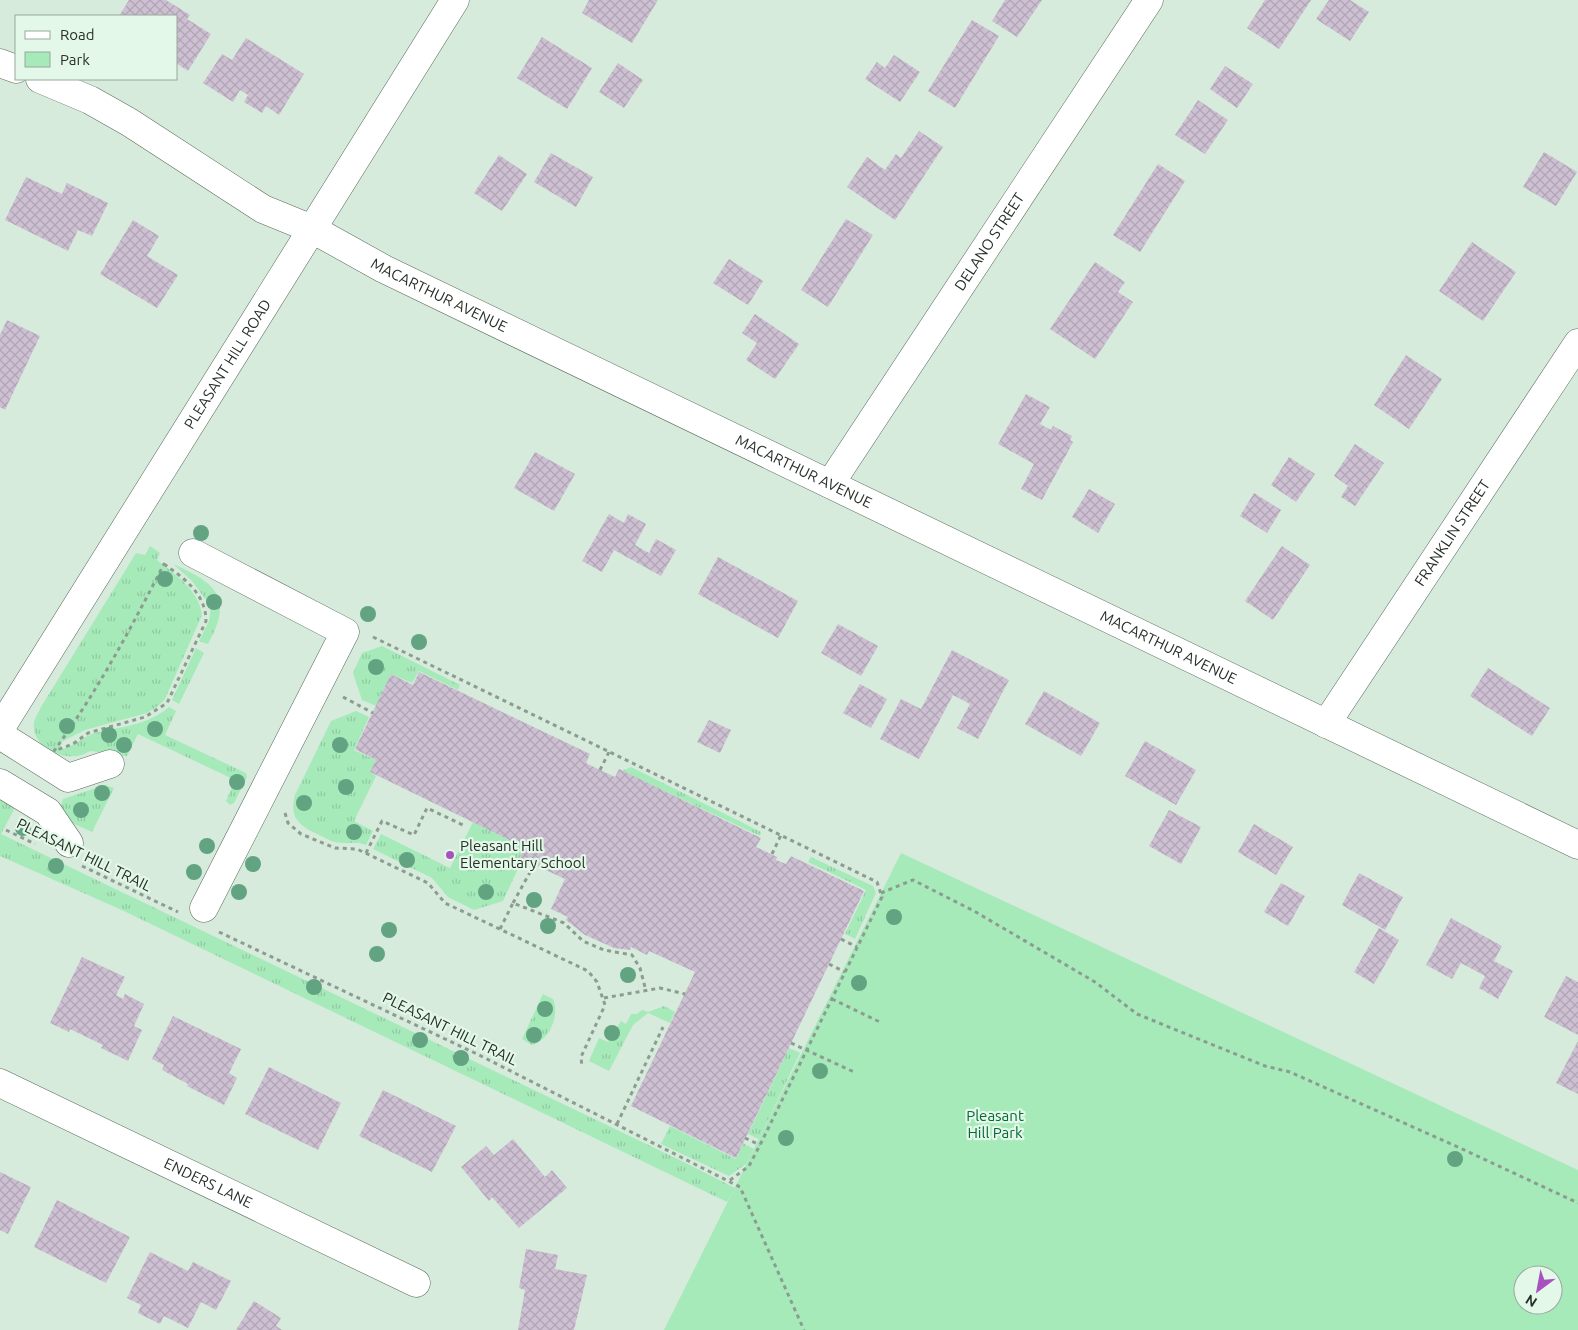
<svg xmlns="http://www.w3.org/2000/svg" width="1578" height="1330" font-family="Ubuntu,sans-serif">
<style>
.grass{fill:url(#grass-tufts)}
.green{fill:#a6eaba;fill-rule:evenodd}
.building{fill:url(#building-cross-hatch)}
.lines{fill:none;stroke-linecap:round;stroke-linejoin:round}
.minor-casing{stroke:#596c5e;stroke-width:29}
.path{stroke:#8d9c91;stroke-width:3;stroke-dasharray:4 4;stroke-linecap:butt}
.minor{stroke:#fff;stroke-width:28}
.tree{fill:#62a381}
.poi-dot{fill:#a852c0;stroke:#e3f8e8;stroke-width:2}
.labels{text-anchor:middle;stroke-width:4.5;stroke-linejoin:round;paint-order:stroke}
.street-label{font-size:15px;fill:#272f29;stroke:#e3f8e8}
.poi-label{font-size:15px;fill:#272f29;stroke:#e3f8e8;text-anchor:start}
.park-label{font-size:15px;fill:#046837;stroke:#e3f8e8}
</style>
<defs>
<pattern id="grass-tufts" width="24" height="20" patternUnits="userSpaceOnUse" patternTransform="scale(1.25)"><rect width="24" height="20" fill="#a6eaba"/><path d="M3 7l-1-3M5 7V3M7 7l1-3M15 17l-1-3M17 17v-4M19 17l1-3" fill="none" stroke="#8fc9a0"/></pattern>
<pattern id="building-cross-hatch" width="8" height="8" patternUnits="userSpaceOnUse" patternTransform="scale(1.25)"><rect width="8" height="8" fill="#cec0d3"/><path d="M0 0l8 8M0 8l8-8" fill="none" stroke="#b1a5b5"/></pattern>
</defs>
<rect width="100%" height="100%" fill="#d6ebdb"/>
<path class="grass" d="M150,546L160,553L157,560C175,574 199,590 202,615L165,699L158,706L147,713L85,730L59,743L63,749C75,745 84,736 95,733C122,726 147,726 169,707L176,711L165,735L246,773L247,777L234,803L230,805L226,801L235,780L138,734L127,756L90,751C71,765 30,750 34,722C35,717 39,712 41,707L136,553L145,555Z
M173,564C216,583 234,597 208,644L199,641L209,621L211,607L192,581Z
M382,646L460,685L458,690L419,671L412,683L391,674L376,706L362,700L353,673L362,653Z
M196,648L204,653L179,704L172,700Z
M356,711L369,717L354,750L376,760L370,772L376,776L354,821L373,831L366,845C355,840 347,845 335,842C329,841 323,836 317,834C298,825 289,817 295,795L331,721Z
M631,767L761,832L760,836L622,771Z
M105,785L114,788L92,832L72,823L60,808L63,799Z
M0,800L17,804L1,834L690,1165L735,1188L727,1202L124,911L0,856Z
M473,822L524,847L520,858L522,860L503,901L474,910L448,897L432,878L373,849L381,834L450,868Z
M811,857L873,886L876,893L855,939L845,934L866,890L808,862Z
M543,994L553,999C560,1015 550,1040 532,1045L522,1039Z
M664,1006L675,1012L670,1023L648,1013L633,1025L609,1071L589,1061L599,1038L608,1042L621,1021L626,1024L631,1014H637L642,1010L648,1012Z
M789,1048L800,1053L759,1139L748,1134Z
M670,1126L736,1159L743,1143L754,1149L746,1164L729,1176L661,1144Z"/>
<path class="green" d="M901,853L1578,1170V1330H664ZM1523,1275H1553V1305H1523Z"/>
<path class="building" d="M129,0H166L190,15L187,19L211,34L188,71L176,63V16H119Z
M589,0H658L632,43L582,13Z
M1005,0H1042L1017,37L992,21Z
M1265,0H1311L1279,49L1247,28Z
M1329,0H1350L1369,12L1350,41L1316,19Z
M972,20L999,36L955,108L928,91Z
M542,37L592,68L567,109L517,78Z
M246,38L304,74L279,115L266,106L262,113L244,102L248,95L240,90L233,102L203,83L222,54L232,60Z
M894,55L920,72L900,102L865,79L877,62L885,68Z
M618,63L643,80L624,108L599,92Z
M1225,66L1253,84L1237,108L1210,89Z
M1198,100L1228,120L1205,154L1175,135Z
M919,131L943,147L895,220L847,187L867,157L885,170L896,154L901,158Z
M1544,152L1577,172L1556,206L1523,187Z
M551,153L593,177L576,207L534,182Z
M499,155L527,174L502,211L474,193Z
M1158,164L1185,181L1140,252L1113,235Z
M26,177L62,194L67,183L108,203L92,236L78,230L68,251L5,220Z
M846,219L873,235L828,307L801,290Z
M133,220L159,236L147,256L178,275L157,308L100,274Z
M1472,242L1516,272L1483,321L1439,291Z
M729,259L763,281L748,305L713,283Z
M1095,262L1125,282L1118,292L1133,302L1095,359L1050,329Z
M755,314L799,344L775,379L746,360L757,343L742,333Z
M7,320L40,336L5,410L0,407V335Z
M1406,355L1442,379L1409,429L1374,405Z
M1026,394L1050,407L1040,424L1051,430L1053,426L1072,436L1070,440L1073,442L1042,500L1021,489L1034,464L998,444Z
M1355,444L1384,463L1355,506L1341,497L1348,486L1334,476Z
M535,452L575,474L554,511L514,488Z
M1289,457L1315,474L1296,502L1271,485Z
M1089,489L1115,504L1098,533L1072,517Z
M1254,493L1281,510L1267,533L1240,516Z
M609,514L624,523L628,514L646,524L635,545L649,553L656,539L676,550L661,576L614,550L602,572L582,561Z
M1282,546L1310,565L1273,620L1245,601Z
M718,557L798,601L778,638L698,594Z
M838,624L878,646L861,676L821,653Z
M952,650L1009,680L978,739L957,728L970,704L953,695L919,759L880,739L901,699L921,709Z
M1488,668L1550,708L1532,736L1470,696Z
M419,672L590,754L586,763L600,770L615,777L619,769L761,838L756,847L777,857L776,860L786,864L791,856L864,891L736,1158L631,1106L695,972L649,951L647,955L631,947L630,950L614,948L585,935L566,920L568,917L551,909L565,879L520,858L524,847L370,772L376,760L355,749L391,674L413,685Z
M860,684L887,699L871,728L843,713Z
M1044,691L1100,723L1081,756L1025,724Z
M709,720L731,730L720,753L697,742Z
M1145,741L1196,770L1176,805L1125,776Z
M1169,810L1201,827L1181,864L1149,846Z
M1254,824L1293,847L1276,875L1238,852Z
M1359,873L1403,897L1385,930L1342,905Z
M1281,883L1305,896L1288,926L1264,912Z
M1451,918L1502,946L1494,961L1513,971L1498,999L1479,988L1485,976L1461,963L1452,979L1426,965Z
M1379,928L1399,940L1374,984L1354,972Z
M82,957L125,977L116,995L123,999L125,994L144,1004L134,1026L142,1030L128,1061L101,1048L103,1045L70,1029L69,1032L50,1023Z
M1566,976L1578,982V1035L1544,1017Z
M173,1016L241,1049L229,1073L237,1078L224,1105L187,1086L188,1084L162,1070L164,1065L152,1059Z
M1578,1041V1094L1556,1083Z
M269,1067L341,1103L318,1150L245,1114Z
M383,1090L456,1126L432,1172L359,1136Z
M513,1139L545,1177L552,1170L567,1188L519,1228L492,1197L489,1201L461,1167L486,1146L494,1155Z
M0,1172L31,1187L8,1234L0,1230Z
M57,1200L130,1237L106,1283L34,1247Z
M526,1249L558,1255L555,1269L587,1275L574,1330H518L525,1290L519,1288Z
M150,1252L188,1271L193,1262L231,1281L216,1310L201,1302L188,1328L164,1316L160,1324L138,1313L141,1305L127,1298Z
M254,1301L281,1318L276,1326L282,1330H236Z"/>
<g class="lines">
<g class="minor-casing">
<g id="minor">
<path d="M0,63L16,69"/>
<path id="s1" d="M40,79L90,100L129,122L263,209L312,229L384,269L1578,845"/>
<path id="s2" d="M830,484L1149,0"/>
<path d="M193,553L345,632L204,908"/>
<path id="s3" d="M1326,724L1578,343"/>
<path id="s4" d="M0,729L455,0"/>
<path d="M0,735L68,778L110,764"/>
<path d="M0,783L48,812L69,843"/>
<path id="s5" d="M0,1083L416,1283"/>
</g>
</g>
<path class="path" d="M164,564C184,578 206,594 206,621L167,703L145,717L88,733L73,744L54,751C97,692 131,628 164,564Z
M373,637L877,882L882,897L760,1145L749,1166L729,1181
M343,697L373,713
M600,770L609,752
M285,813L288,823L301,834L335,848L357,849L428,883L445,903L588,971L597,982L605,1005L581,1057L582,1067
M6,830L35,844
M366,853L382,821L414,835L427,808L463,825
M772,854L781,835
M82,866L178,912
M881,893L913,880L974,911L1095,982L1137,1014L1265,1066L1290,1072L1460,1148L1578,1203
M513,903L534,865
M500,929L513,903L564,923L583,941L604,950L632,955L640,968L646,991
M219,932L479,1055L740,1187L804,1330
M841,939L857,947
M829,964L845,972
M604,998L660,988L685,994
M832,999L882,1023
M791,1043L854,1072
M617,1124L663,1027
M745,1138L760,1145"/>
<use href="#minor" class="minor"/>
</g>
<g class="tree">
<circle cx="201" cy="533" r="8"/>
<circle cx="165" cy="579" r="8"/>
<circle cx="214" cy="602" r="8"/>
<circle cx="368" cy="614" r="8"/>
<circle cx="419" cy="642" r="8"/>
<circle cx="376" cy="667" r="8"/>
<circle cx="67" cy="726" r="8"/>
<circle cx="155" cy="729" r="8"/>
<circle cx="109" cy="735" r="8"/>
<circle cx="124" cy="745" r="8"/>
<circle cx="340" cy="745" r="8"/>
<circle cx="237" cy="782" r="8"/>
<circle cx="346" cy="787" r="8"/>
<circle cx="102" cy="793" r="8"/>
<circle cx="304" cy="803" r="8"/>
<circle cx="81" cy="810" r="8"/>
<circle cx="23" cy="828" r="8"/>
<circle cx="354" cy="832" r="8"/>
<circle cx="207" cy="846" r="8"/>
<circle cx="407" cy="860" r="8"/>
<circle cx="253" cy="864" r="8"/>
<circle cx="56" cy="866" r="8"/>
<circle cx="194" cy="872" r="8"/>
<circle cx="239" cy="892" r="8"/>
<circle cx="486" cy="892" r="8"/>
<circle cx="534" cy="900" r="8"/>
<circle cx="894" cy="917" r="8"/>
<circle cx="548" cy="926" r="8"/>
<circle cx="389" cy="930" r="8"/>
<circle cx="377" cy="954" r="8"/>
<circle cx="628" cy="975" r="8"/>
<circle cx="859" cy="983" r="8"/>
<circle cx="314" cy="987" r="8"/>
<circle cx="545" cy="1009" r="8"/>
<circle cx="612" cy="1033" r="8"/>
<circle cx="534" cy="1035" r="8"/>
<circle cx="420" cy="1040" r="8"/>
<circle cx="461" cy="1058" r="8"/>
<circle cx="820" cy="1071" r="8"/>
<circle cx="786" cy="1138" r="8"/>
<circle cx="1455" cy="1159" r="8"/>
</g>
<circle class="poi-dot" cx="450" cy="855" r="5"/>
<g class="labels">
<g class="street-label">
<text dy="5" stroke="none"><textPath href="#s2" startOffset="290">DELANO STREET</textPath></text>
<text dy="5" stroke="none"><textPath href="#s1" startOffset="455">MACARTHUR AVENUE</textPath></text>
<text dy="5" stroke="none"><textPath href="#s4" startOffset="430">PLEASANT HILL ROAD</textPath></text>
<text dy="5" stroke="none"><textPath href="#s1" startOffset="860">MACARTHUR AVENUE</textPath></text>
<text dy="5" stroke="none"><textPath href="#s3" startOffset="229">FRANKLIN STREET</textPath></text>
<text dy="5" stroke="none"><textPath href="#s1" startOffset="1265">MACARTHUR AVENUE</textPath></text>
<text transform="translate(84 855) rotate(26)" y="5">PLEASANT HILL TRAIL</text>
<text transform="translate(450 1029) rotate(26)" y="5">PLEASANT HILL TRAIL</text>
<text dy="5" stroke="none"><textPath href="#s5" startOffset="231">ENDERS LANE</textPath></text>
</g>
<g class="poi-label">
<text x="460" y="851">Pleasant Hill<tspan x="460" dy="17">Elementary School</tspan></text>
</g>
<g class="park-label">
<text x="995" y="1121">Pleasant<tspan x="995" dy="17">Hill Park</tspan></text>
</g>
</g>
<rect x="15" y="15" width="162" height="65" fill="#e3f8e8" stroke="#98a89c"/>
<rect x="25" y="31" width="25" height="8" fill="#ffffff" stroke="#98a89c"/>
<text x="60" y="40" font-size="15" fill="#272f29">Road</text>
<rect x="25" y="52" width="25" height="15" fill="#a6eaba" stroke="#98a89c"/>
<text x="60" y="65" font-size="15" fill="#272f29">Park</text>
<g transform="translate(1538 1290) rotate(212)"><circle r="24" fill="#e3f8e8" stroke="#98a89c"/>
<path d="M0-4L9 19L0 12L-9 19Z" fill="#a852c0"/>
<text y="-8" font-size="14" font-weight="bold" text-anchor="middle" fill="#272f29">N</text>
</g>
</svg>
